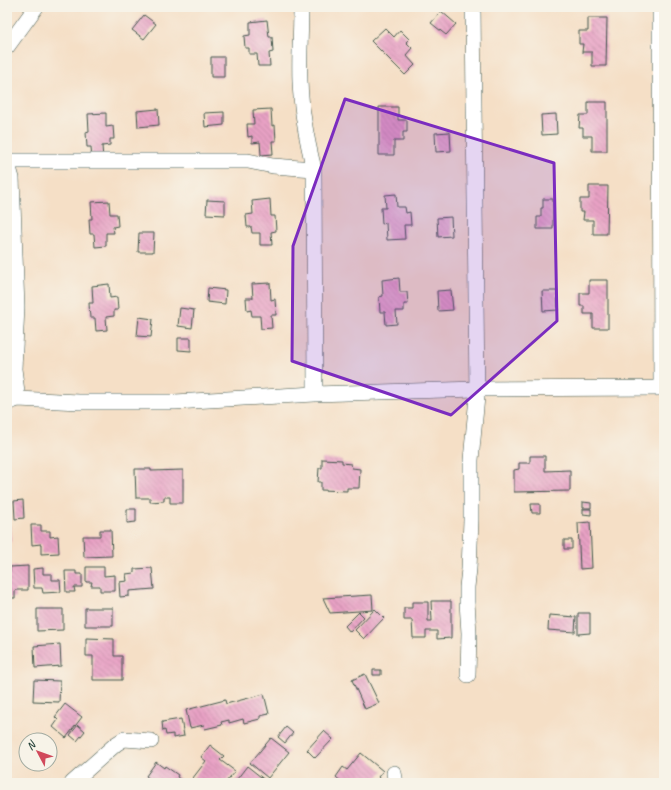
<svg xmlns="http://www.w3.org/2000/svg" width="671" height="790" font-family="Caveat,sans-serif">
<style>
.building{fill:url(#building-back-hatch)}
.lines{fill:none;stroke-linecap:round;stroke-linejoin:round}
.minor-casing{stroke:#3f554a;stroke-width:16}
.minor{stroke:#fff;stroke-width:15}
.marked{fill:#7b2cbf;fill-opacity:0.2;stroke:#7b2cbf;stroke-width:3;stroke-linejoin:round}
</style>
<defs>
<pattern id="building-back-hatch" width="6" height="6" patternUnits="userSpaceOnUse"><rect width="6" height="6" fill="#e8a1c4"/><path d="M-1 5l2 2M0 0l6 6M5-1l2 2" fill="none" stroke="#bb84a0"/></pattern>
</defs>
<rect width="100%" height="100%" fill="#f7f3e8"/>
<filter id="ink" filterUnits="userSpaceOnUse"><feTurbulence type="fractalNoise" baseFrequency=".025" numOctaves="2"/><feDisplacementMap in="SourceGraphic" scale="8" xChannelSelector="R" yChannelSelector="G"/><feConvolveMatrix kernelMatrix="1 2 1 2 8 2 1 2 1" color-interpolation-filters="sRGB"/></filter>
<filter id="wash" filterUnits="userSpaceOnUse"><feTurbulence type="fractalNoise" baseFrequency=".012" numOctaves="4" result="noise"/><feDisplacementMap in="SourceGraphic" scale="16" xChannelSelector="R" yChannelSelector="G"/><feGaussianBlur stdDeviation="0.9" result="paint"/><feColorMatrix in="noise" values="0 0 0 0 0 0 0 0 0 0 0 0 0 0 0 0 0 1.4 0 .05"/><feComposite in="paint" operator="in"/></filter>
<g filter="url(#wash)">
<rect width="100%" height="100%" fill="#f5dfc6"/>
<g id="blocks">
<path class="building" d="M441,11L456,24L446,35L431,23Z
M144,15L156,24L144,39L132,30Z
M588,18H607L606,66H592V52H582L583,44H579V31H588Z
M267,20L269,37H272L273,52L269,53L270,66H258L257,54H249V48H245L244,36L250,35V22Z
M385,28L394,37L400,30L409,39L406,42L412,48L406,55L415,65L405,75L371,41Z
M211,57H224V77H211Z
M588,102H607V151H592V136H583V128H579L580,115H588Z
M379,107H398V120H407V132H403V141H394V155H379Z
M158,109L159,125L138,127L137,111Z
M271,109L272,126L275,125L276,141H272L273,154L261,155L260,142L252,143V136L248,137L247,124H254L253,110Z
M224,112V125L205,127L204,113Z
M106,113V127L113,126L114,139H110V145L102,146L103,159L92,160L91,147H87L86,132L89,131L88,114Z
M556,114L557,134L542,135L541,115Z
M450,132L451,151L436,152L435,133Z
M589,186H608L607,234H593V220H583L584,212H580V199H589Z
M396,194L397,207H405L406,213L410,212L411,225H404L405,239L387,240L386,223L382,224L381,208H386L385,195Z
M270,199L271,216H275L276,231L271,232L272,245H260V233H252L251,227H247L246,215L253,214L252,201Z
M543,199H553V229H537V217H541V208H543Z
M207,200L225,201V215L206,214Z
M109,201L110,214H117L118,226L113,227L114,233H106V246L95,247L94,234H90L89,219H92L91,202Z
M451,217L452,236L438,237L437,218Z
M139,233H154L153,252H138Z
M399,278L400,292H407L408,304H404V311H396L397,324L386,325L385,312H380L379,297L383,296L382,280Z
M589,280H608V328H593V314H584V306H580V293H589Z
M270,283L271,300L275,299L276,315H271L272,328L261,329L260,316H252L251,310L247,311L246,298H253L252,284Z
M109,284L110,298L117,297L118,310H114V316L106,317L107,330L96,331L95,318H90L89,303H93L92,286Z
M208,288L226,290L225,304L207,302Z
M451,290L453,310L438,311L437,291Z
M542,291H557L558,310L543,311Z
M180,308L194,310L192,328L178,326Z
M139,317L153,319L151,337L137,336Z
M178,338H191V351L178,350Z
M530,456H545V471L570,470V491L514,492V470L519,469V463H530Z
M322,459L342,460V463L351,464L352,468L360,469L359,488H347V491L321,490V482H318L319,468H322Z
M135,469H151V471L183,470V503H170V497H164V501L150,502V498H136Z
M23,500L24,518L15,519L14,501Z
M583,502L591,503V508H583Z
M531,504H540V513H532Z
M127,509H136V522L127,523Z
M583,509H591V515L583,514Z
M590,522L592,568L580,569L578,523Z
M7,525H10L11,542H7Z
M31,525H41V531H50V537L58,536L59,553L41,554V544L32,545Z
M100,530H111L112,556L84,557L83,536H100Z
M564,540H572V549H564Z
M28,566V590H15V598H7V571H10V567Z
M86,567H104V576L115,575V591H100V586H91L92,582H86Z
M43,568V574H52V580H60L61,592L43,593L42,588H34L33,569Z
M152,568L154,589L129,591V596L120,597L119,582L127,581L126,574L134,573V569Z
M65,571H76V574H82V587H74L75,592H66Z
M372,595L373,610L330,613L323,598Z
M431,601H451V638L437,639V631H426V638H413L412,620H404V608H412V602H428V621H432Z
M85,608H113V626H85Z
M37,609H63V630L37,631Z
M375,609L384,618L364,639L355,630Z
M359,612L364,617L350,632L345,626Z
M578,613H590V633L578,634Z
M549,615L576,617L575,632L548,630Z
M86,638L114,639V656H122V680H93V656H86Z
M60,644L61,666L35,668L34,646Z
M373,670H381V675H373Z
M365,674L379,703L365,709L352,680Z
M34,680L60,681L59,702L33,701Z
M264,694L269,714L260,716V719L244,723L243,719L229,723V720L221,722L222,725L205,729L204,725L190,728L186,710L225,700L226,704Z
M65,704L82,717L66,738L53,727L58,720L55,717Z
M181,719L184,736L173,738V734L166,735L165,730L163,731L162,722Z
M78,725L85,731L77,741L70,735Z
M286,727L293,733L285,743L278,737Z
M324,731L333,739L315,758L307,750Z
M271,738L289,752L268,778L250,763Z
M210,745L224,756L220,760L235,771L225,783H189L206,761L201,757Z
M361,753L383,771L378,777L386,783H343L336,777L343,767L347,770Z
M156,762L164,768L165,766L178,775L177,777L185,783H155L146,776Z
M247,766L266,781L264,783H234Z"/>
</g>
</g>
<g filter="url(#ink)">
<use href="#blocks" fill-opacity="0" stroke="#3f554a" stroke-width="1"/>
<g class="lines">
<g class="minor-casing">
<path id="minor" d="M301,7C301,32 299,56 300,81C301,110 307,141 314,169L315,394
M660,7L661,388
M7,47L36,7
M7,161H248L273,166L314,169
M7,161L12,178L17,307L14,369L18,399
M7,403L18,399L79,402H175L315,394L476,389L664,388
M468,675L469,633L467,602V587L469,569L471,520V460L477,397L473,7
M394,773L396,783
M72,783L116,744L124,739L151,741"/>
</g>
<use href="#minor" class="minor"/>
</g>
</g>
<path class="marked" d="M345,99L554,163L557,321L451,415L292,361L293,246Z"/>
<rect width="671" height="790" fill="none" stroke="#f7f3e8" stroke-width="24"/>
<g transform="translate(38 752) rotate(311)"><circle r="19" fill="#f7f3e8" stroke="#a1aaa0"/>
<path d="M0-3L7 15L0 10L-7 15Z" fill="#d1495b"/>
<text y="-6" font-size="11" font-weight="bold" text-anchor="middle" fill="#1f3d34">N</text>
</g>
</svg>
